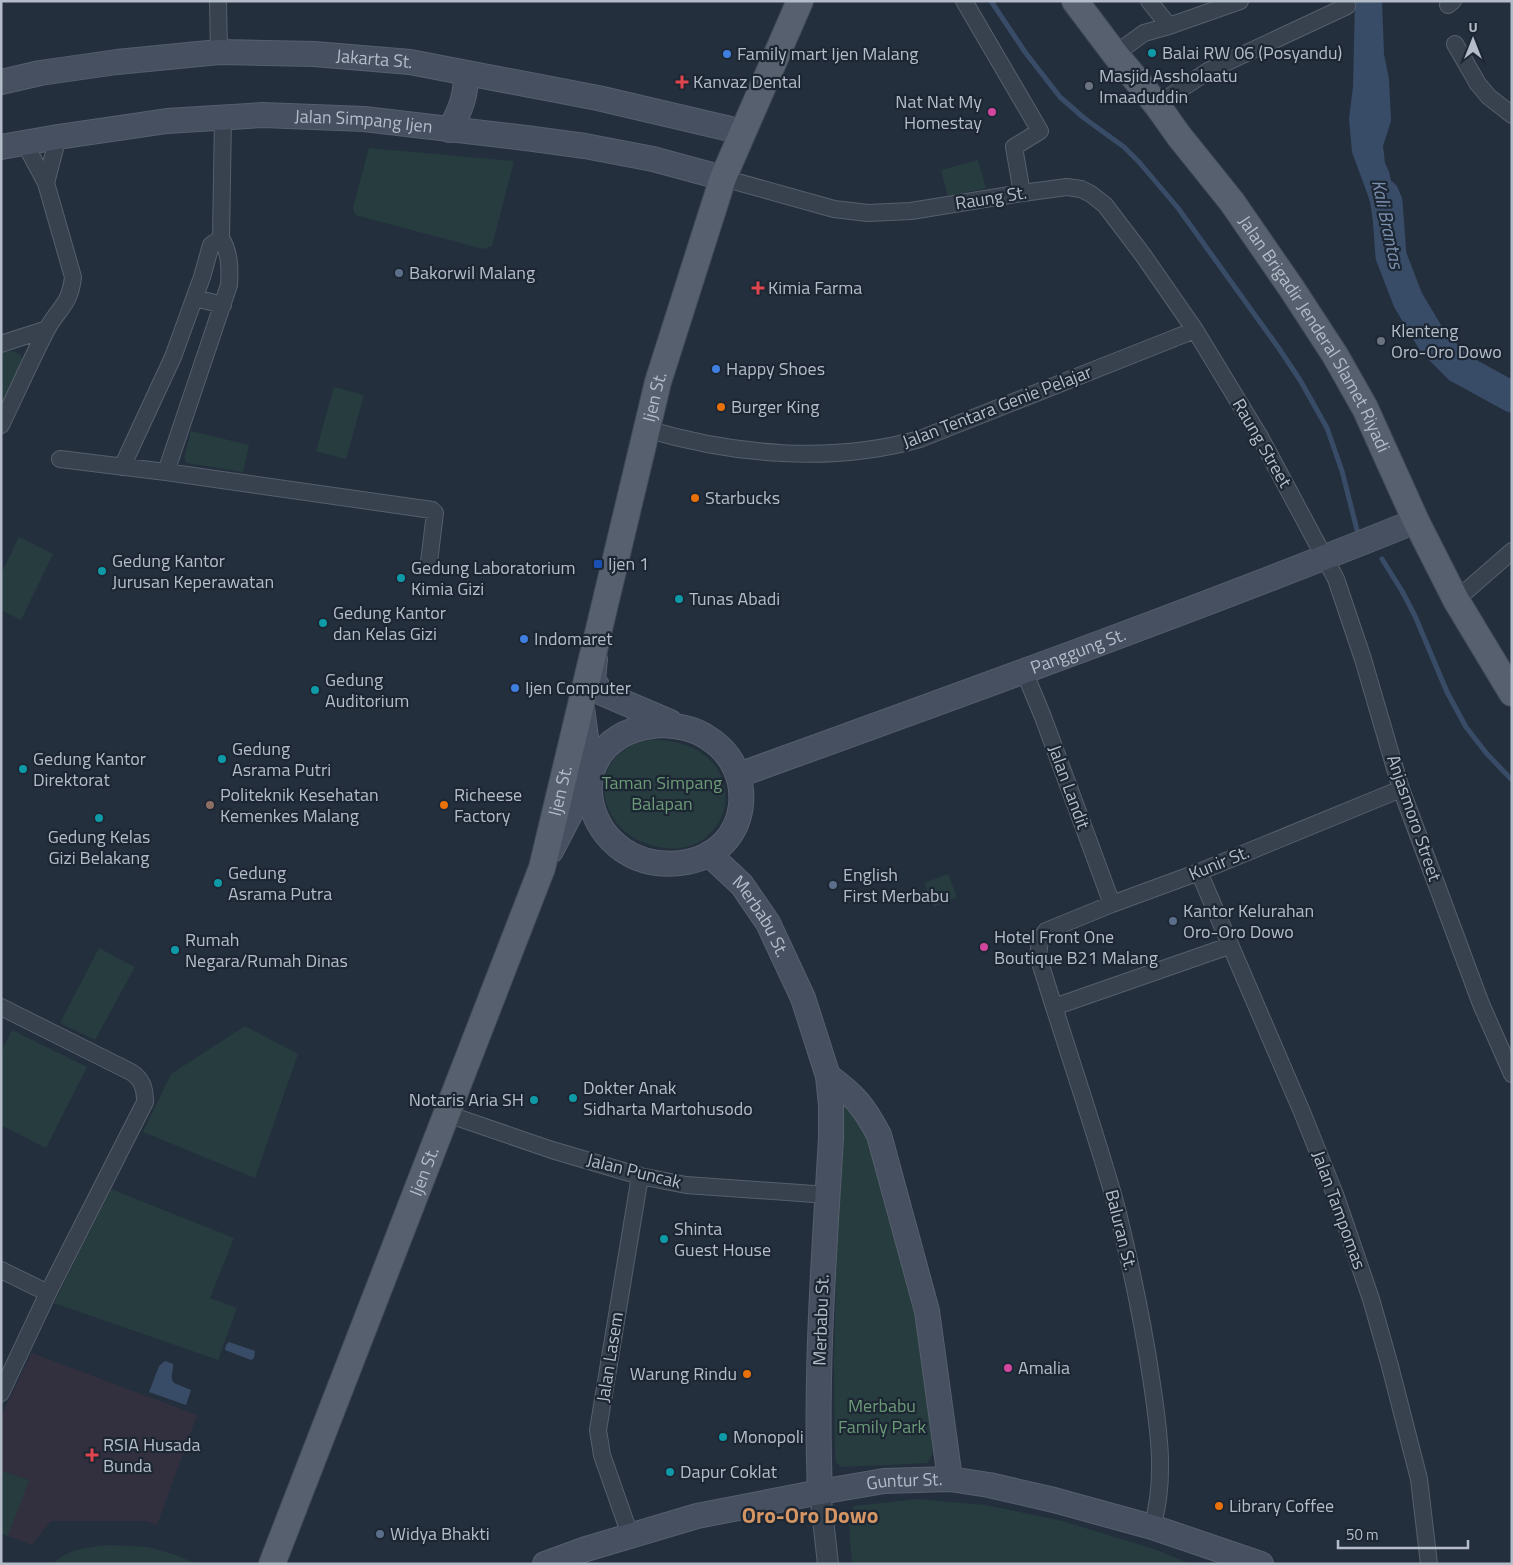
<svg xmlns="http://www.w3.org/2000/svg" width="1513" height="1565" font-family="'Titillium Web',sans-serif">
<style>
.medical{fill:#32303f}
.green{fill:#263c3f}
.water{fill:#394c67}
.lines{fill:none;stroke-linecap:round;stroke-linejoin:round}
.stream{stroke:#394c67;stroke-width:5}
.river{stroke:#394c67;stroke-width:31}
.minor-casing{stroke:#565f6c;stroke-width:18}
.tertiary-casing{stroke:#565f6c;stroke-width:22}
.secondary-casing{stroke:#565f6c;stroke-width:26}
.primary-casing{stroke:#414a57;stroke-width:28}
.minor{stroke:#38414e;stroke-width:16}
.tertiary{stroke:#38414e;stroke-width:20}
.secondary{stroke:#465061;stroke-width:24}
.primary{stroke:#56606e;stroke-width:26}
.culture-dot{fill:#0f9aa8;stroke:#1d2633;stroke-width:2}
.shop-dot{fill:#3f7fe0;stroke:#1d2633;stroke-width:2}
.health-dot{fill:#e0444e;stroke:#1d2633;stroke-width:2}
.worship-dot{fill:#6b7280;stroke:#1d2633;stroke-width:2}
.hotel-dot{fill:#d1479c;stroke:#1d2633;stroke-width:2}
.service-dot{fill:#5c6f8a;stroke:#1d2633;stroke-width:2}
.food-dot{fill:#e8710a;stroke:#1d2633;stroke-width:2}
.transit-dot{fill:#1a4fb4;stroke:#1d2633;stroke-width:2}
.education-dot{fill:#8d6e63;stroke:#1d2633;stroke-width:2}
.labels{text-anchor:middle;stroke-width:4.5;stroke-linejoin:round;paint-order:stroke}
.poi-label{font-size:18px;fill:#b4bcc9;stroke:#1d2633;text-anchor:start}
.street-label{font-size:18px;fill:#b4bcc9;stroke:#1d2633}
.park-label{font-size:18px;fill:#6b9a76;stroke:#1d2633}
.water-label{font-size:19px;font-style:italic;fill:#7c92b1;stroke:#1d2633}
.district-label{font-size:22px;font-weight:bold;fill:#d59563;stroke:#1d2633}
</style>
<rect width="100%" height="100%" fill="#242f3e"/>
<path class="medical" d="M32,1353L197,1415L157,1525L146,1521H51L32,1545L8,1536L28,1480L1,1471V1416Z"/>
<path class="green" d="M369,148L514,161L492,246L483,249L355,215L353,208Z
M978,160L986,188L949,196L947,194L941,170Z
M14,351L22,356L23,364L1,410V352Z
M334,387L364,395L346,459L316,451Z
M191,431L249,445L243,472L187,463L184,458Z
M19,537L53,554L21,620L1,610V574Z
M652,740C685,739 721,755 725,791C727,807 723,818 713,830C706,838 699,844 689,846C676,850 664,849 651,845C590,828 587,747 652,740Z
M948,874L957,897L934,907L924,883Z
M99,948L135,967L95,1040L60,1023Z
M245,1026L298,1054L255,1178L143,1132L171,1074Z
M12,1030L87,1067L46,1148L1,1125V1052Z
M844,1099L870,1133L919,1316L933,1452L928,1463L843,1467L837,1464L835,1457L834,1363L840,1101Z
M111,1189L234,1238L210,1298L237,1308L218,1360L54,1303Z
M1,1471L29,1480L8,1536L1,1533Z
M917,1499L986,1505L1062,1521L1154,1549L1191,1564H852L848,1513L855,1506Z
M108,1545L149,1547L176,1555L197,1564H54C65,1549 91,1547 108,1545Z"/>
<path class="water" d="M1355,1H1382L1384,54L1389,79L1391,121L1383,146L1385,163L1389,172L1403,231L1376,241L1370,201L1352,152L1349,119L1353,87Z
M229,1342L255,1351L254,1358L251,1360L225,1350L226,1345Z
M165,1361L173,1364C174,1371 169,1377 174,1383L191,1390L186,1405L149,1392L159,1366Z"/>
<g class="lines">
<path class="stream" d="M991,1L1025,52L1060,97L1084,118L1124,147L1139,162L1178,208L1278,347L1300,380L1327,428L1342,471L1357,530
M1382,559L1402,591L1415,616L1447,692L1466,727L1487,754L1512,780"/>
<path class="river" d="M1384,195L1387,202L1391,256L1408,300L1433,342L1459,368L1512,397"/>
<g class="minor-casing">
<path id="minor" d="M218,1L219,52
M964,1L1040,131L1014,147L1022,193
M1149,1L1169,26
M1448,5L1453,1
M1455,44L1478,84L1489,97L1512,115
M1115,54L1144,33L1169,26L1240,1
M1157,105L1208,71L1347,6
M723,178L834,209L868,213L911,211L1022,193L1067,187L1081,189L1091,194L1105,205L1143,255L1195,330L1260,437L1336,579L1363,659L1401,789L1481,1004L1512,1074
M46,183L58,137
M195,298L223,305
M1,344L47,329
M1,425C16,394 30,362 46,331C57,309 70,306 73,277L46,183L24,142
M646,429C734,455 831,464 920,439L1195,330
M60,459L166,472L432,510L435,513L429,562
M122,467L173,357L202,277L211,245L221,238
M166,472L229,285C230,268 230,253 221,238L223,117
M1456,600L1512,551
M1024,671L1043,717L1112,904
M1199,872L1302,1112L1336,1197L1371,1299L1390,1366L1419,1479L1429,1564
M1,1007L131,1072C142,1079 145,1088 145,1102L48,1293L1,1393
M1054,1007L1229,946
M447,1114L552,1150L640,1176L686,1185L828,1195
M1,1270L48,1293
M1152,1527C1166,1481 1159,1431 1152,1384C1145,1336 1136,1290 1125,1243C1121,1225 1117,1208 1112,1191C1089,1112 1062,1034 1038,956L1040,940L1046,931L1112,904L1199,872L1401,789
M630,1535L602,1455L598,1430L640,1176"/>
</g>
<g class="tertiary-casing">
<path id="tertiary" d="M820,1492L828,1564"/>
</g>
<g class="secondary-casing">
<g id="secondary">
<path id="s1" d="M1,82L40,73L117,62L219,52L314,54L410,62L598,98L743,132"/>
<path d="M450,130C459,112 468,94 465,73"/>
<path id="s2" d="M1,147L58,137L167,121L263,115L364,119L526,138L585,146L653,159L723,178"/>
<path d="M595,659L593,680L602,693L670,722"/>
<path d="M661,725C678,726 694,728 708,738C760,770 750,851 687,862C582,881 546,733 661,725Z"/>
<path id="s3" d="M739,775C965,693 1193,611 1416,521"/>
<path d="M551,851L591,774L582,708"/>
<path id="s4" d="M709,854L742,885L768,923L803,998L828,1076L831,1105V1138C824,1256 815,1374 820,1492"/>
<path d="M828,1076C855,1096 863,1105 879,1135L927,1311L950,1479"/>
<path id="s5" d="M545,1564L586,1549L697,1516L820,1492L884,1481L950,1479L989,1485L1054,1500L1152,1527L1261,1564"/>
</g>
</g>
<g class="primary-casing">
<g id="primary">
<path id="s6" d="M1075,1L1115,54L1157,105L1179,136L1232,202L1292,289L1335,355L1365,408L1416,521L1456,600L1512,693"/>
<path id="s7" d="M272,1564L542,868L658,382L723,178L800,1"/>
</g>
</g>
<use href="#minor" class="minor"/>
<use href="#tertiary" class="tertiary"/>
<use href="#secondary" class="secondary"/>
<use href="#primary" class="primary"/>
</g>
<g class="culture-dot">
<circle cx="1152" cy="53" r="5"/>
<circle cx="102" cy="571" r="5"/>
<circle cx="401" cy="578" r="5"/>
<circle cx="679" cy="599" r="5"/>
<circle cx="323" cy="623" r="5"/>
<circle cx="315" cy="690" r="5"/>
<circle cx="222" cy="759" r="5"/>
<circle cx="23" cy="769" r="5"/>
<circle cx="99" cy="818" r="5"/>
<circle cx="218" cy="883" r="5"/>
<circle cx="175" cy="950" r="5"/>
<circle cx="573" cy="1098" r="5"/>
<circle cx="534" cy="1100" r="5"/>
<circle cx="664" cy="1239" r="5"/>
<circle cx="723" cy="1437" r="5"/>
<circle cx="670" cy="1472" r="5"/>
</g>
<g class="shop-dot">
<circle cx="727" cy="54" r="5"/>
<circle cx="716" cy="369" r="5"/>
<circle cx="524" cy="639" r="5"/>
<circle cx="515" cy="688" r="5"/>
</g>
<g class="health-dot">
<path d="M679.5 74.5h5v5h5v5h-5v5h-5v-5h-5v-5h5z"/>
<path d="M755.5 280.5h5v5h5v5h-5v5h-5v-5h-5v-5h5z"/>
<path d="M89.5 1447.5h5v5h5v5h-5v5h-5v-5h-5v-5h5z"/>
</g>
<g class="worship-dot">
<circle cx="1089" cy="86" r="5"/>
<circle cx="1381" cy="341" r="5"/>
</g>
<g class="hotel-dot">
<circle cx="992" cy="112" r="5"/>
<circle cx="984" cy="947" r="5"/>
<circle cx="1008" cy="1368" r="5"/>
</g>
<g class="service-dot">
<circle cx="399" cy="273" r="5"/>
<circle cx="833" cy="885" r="5"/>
<circle cx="1173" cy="921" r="5"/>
<circle cx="380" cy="1534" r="5"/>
</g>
<g class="food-dot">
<circle cx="721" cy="407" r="5"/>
<circle cx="695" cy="498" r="5"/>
<circle cx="444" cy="805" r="5"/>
<circle cx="747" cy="1374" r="5"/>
<circle cx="1219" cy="1506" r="5"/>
</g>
<rect class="transit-dot" x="593" y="559" width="10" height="10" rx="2.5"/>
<circle class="education-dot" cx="210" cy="805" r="5"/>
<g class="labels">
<g class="poi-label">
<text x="1162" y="59">Balai RW 06 (Posyandu)</text>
<text x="737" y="60">Family mart Ijen Malang</text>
<text x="1099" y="82">Masjid Assholaatu<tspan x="1099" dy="21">Imaaduddin</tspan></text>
<text x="693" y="88">Kanvaz Dental</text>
<text x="982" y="108" text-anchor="end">Nat Nat My<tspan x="982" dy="21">Homestay</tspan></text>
<text x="409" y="279">Bakorwil Malang</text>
<text x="768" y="294">Kimia Farma</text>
<text x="1391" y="337">Klenteng<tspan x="1391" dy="21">Oro-Oro Dowo</tspan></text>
<text x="726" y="375">Happy Shoes</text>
<text x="731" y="413">Burger King</text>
<text x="705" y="504">Starbucks</text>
<text x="112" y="567">Gedung Kantor<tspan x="112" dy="21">Jurusan Keperawatan</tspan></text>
<text x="608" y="570">Ijen 1</text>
<text x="411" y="574">Gedung Laboratorium<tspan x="411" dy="21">Kimia Gizi</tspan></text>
<text x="689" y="605">Tunas Abadi</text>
<text x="333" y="619">Gedung Kantor<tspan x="333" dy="21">dan Kelas Gizi</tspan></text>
<text x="534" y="645">Indomaret</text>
<text x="325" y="686">Gedung<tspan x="325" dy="21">Auditorium</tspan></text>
<text x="525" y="694">Ijen Computer</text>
<text x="232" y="755">Gedung<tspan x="232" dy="21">Asrama Putri</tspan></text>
<text x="33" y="765">Gedung Kantor<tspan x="33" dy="21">Direktorat</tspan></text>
<text x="220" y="801">Politeknik Kesehatan<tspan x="220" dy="21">Kemenkes Malang</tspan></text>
<text x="454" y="801">Richeese<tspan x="454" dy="21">Factory</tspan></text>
<text x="99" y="843" text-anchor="middle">Gedung Kelas<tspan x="99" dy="21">Gizi Belakang</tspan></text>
<text x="228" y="879">Gedung<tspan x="228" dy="21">Asrama Putra</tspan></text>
<text x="843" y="881">English<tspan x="843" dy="21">First Merbabu</tspan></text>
<text x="1183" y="917">Kantor Kelurahan<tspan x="1183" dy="21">Oro-Oro Dowo</tspan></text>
<text x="994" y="943">Hotel Front One<tspan x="994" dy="21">Boutique B21 Malang</tspan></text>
<text x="185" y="946">Rumah<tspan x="185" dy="21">Negara/Rumah Dinas</tspan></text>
<text x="583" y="1094">Dokter Anak<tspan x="583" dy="21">Sidharta Martohusodo</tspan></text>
<text x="524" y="1106" text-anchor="end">Notaris Aria SH</text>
<text x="674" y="1235">Shinta<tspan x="674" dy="21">Guest House</tspan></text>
<text x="1018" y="1374">Amalia</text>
<text x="737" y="1380" text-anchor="end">Warung Rindu</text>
<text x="733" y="1443">Monopoli</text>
<text x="103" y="1451">RSIA Husada<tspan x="103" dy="21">Bunda</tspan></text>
<text x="680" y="1478">Dapur Coklat</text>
<text x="1229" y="1512">Library Coffee</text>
<text x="390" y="1540">Widya Bhakti</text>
</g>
<g class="street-label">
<text dy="6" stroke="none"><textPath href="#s1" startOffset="376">Jakarta St.</textPath></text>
<text dy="6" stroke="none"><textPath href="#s2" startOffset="365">Jalan Simpang Ijen</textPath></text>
<text transform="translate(991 198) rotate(-9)" y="6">Raung St.</text>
<text dy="6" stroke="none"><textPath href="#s6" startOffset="411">Jalan Brigadir Jenderal Slamet Riyadi</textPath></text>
<text dy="6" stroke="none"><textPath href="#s7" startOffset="1231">Ijen St.</textPath></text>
<text transform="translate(997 407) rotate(-21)" y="6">Jalan Tentara Genie Pelajar</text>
<text transform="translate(1262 443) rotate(60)" y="6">Raung Street</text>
<text dy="6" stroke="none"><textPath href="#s3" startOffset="361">Panggung St.</textPath></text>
<text transform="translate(1069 787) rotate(70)" y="6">Jalan Landit</text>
<text dy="6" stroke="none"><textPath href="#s7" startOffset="826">Ijen St.</textPath></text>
<text transform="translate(1414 818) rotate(71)" y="6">Anjasmoro Street</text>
<text transform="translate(1219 863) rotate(-22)" y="6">Kunir St.</text>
<text dy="6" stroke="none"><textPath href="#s4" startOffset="82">Merbabu St.</textPath></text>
<text dy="6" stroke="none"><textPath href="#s7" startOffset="421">Ijen St.</textPath></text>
<text transform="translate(634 1171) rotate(14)" y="6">Jalan Puncak</text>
<text transform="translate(1339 1210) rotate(70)" y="6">Jalan Tampomas</text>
<text transform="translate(1121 1230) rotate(76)" y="6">Baluran St.</text>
<text transform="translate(821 1320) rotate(-88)" y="6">Merbabu St.</text>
<text transform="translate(610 1357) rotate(-81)" y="6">Jalan Lasem</text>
<text dy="6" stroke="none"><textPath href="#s5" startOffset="370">Guntur St.</textPath></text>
</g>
<g class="park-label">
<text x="662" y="789">Taman Simpang<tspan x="662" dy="21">Balapan</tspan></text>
<text x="882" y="1412">Merbabu<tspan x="882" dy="21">Family Park</tspan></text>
</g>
<g class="water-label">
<text transform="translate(1388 224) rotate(78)" y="7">Kali Brantas</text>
</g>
<g class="district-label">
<text x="810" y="1523">Oro-Oro Dowo</text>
</g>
</g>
<rect width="1513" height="1565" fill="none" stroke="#b4bcc9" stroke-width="5"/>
<g transform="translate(1473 40)" stroke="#1d2633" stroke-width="4" paint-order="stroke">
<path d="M0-4L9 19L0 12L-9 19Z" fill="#b4bcc9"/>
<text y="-8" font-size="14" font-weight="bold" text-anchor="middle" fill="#b4bcc9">U</text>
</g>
<path d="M1338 1540v8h130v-8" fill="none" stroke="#b4bcc9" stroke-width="2.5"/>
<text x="1346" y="1540" font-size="15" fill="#b4bcc9" stroke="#1d2633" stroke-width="4" paint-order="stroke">50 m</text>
</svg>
